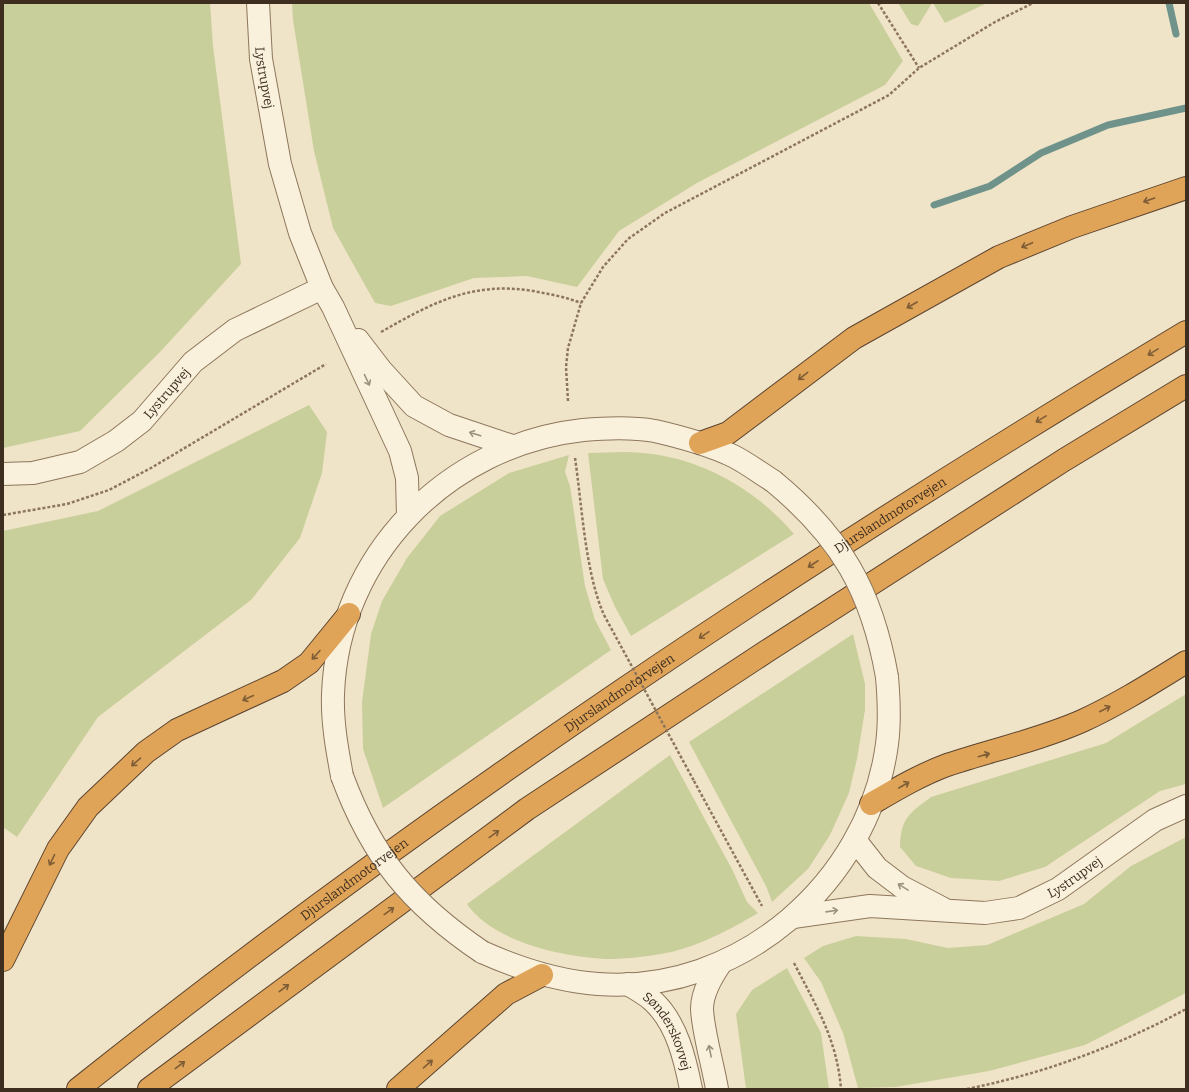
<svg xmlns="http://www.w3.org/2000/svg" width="1189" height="1092" font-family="Bitter,serif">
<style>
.green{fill:#c9cf9b}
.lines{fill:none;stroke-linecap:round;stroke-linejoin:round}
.stream{stroke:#6f938a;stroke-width:7}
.minor-casing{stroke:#8d765c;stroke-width:24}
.highway-casing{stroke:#5b4430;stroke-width:24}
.path{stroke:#8d765c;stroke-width:2.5;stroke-dasharray:3 2;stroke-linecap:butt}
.minor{stroke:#faf1dc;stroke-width:22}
.highway{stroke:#e0a458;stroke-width:22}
.minor-bridge-casing{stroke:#8d765c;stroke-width:24;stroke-linecap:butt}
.path-bridge{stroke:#8d765c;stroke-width:2.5;stroke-dasharray:3 2;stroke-linecap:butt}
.minor-bridge{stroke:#faf1dc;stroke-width:22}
.oneway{stroke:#7e5d36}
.oneway2{stroke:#9c907e}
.labels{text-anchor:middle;stroke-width:3;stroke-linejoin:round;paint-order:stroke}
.street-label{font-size:13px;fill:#3d2e20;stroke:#f7eed8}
</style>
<rect width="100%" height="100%" fill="#f0e4c8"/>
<path class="green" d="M3,3H210L213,46L241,264L160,352L80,431L3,448Z
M292,3H869L903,61L885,85L697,183L619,231L577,287L527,276L474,278L391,306L375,303L333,228L314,151L293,20Z
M898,3H932L918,26L911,24Z
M933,3H987L945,23Z
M309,405L327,432L322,473L300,538L251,600L98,717L17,837L3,827V531L98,511Z
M588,453C606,453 625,451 643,453C701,458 756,489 794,534L631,636L615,607L603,579Z
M569,455L565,472L570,486L585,586L595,620L611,650L383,808L363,749L362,702L371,634L382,601L407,558L440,516L509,473Z
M853,634L865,684V710L857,759L849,793L830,835L808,869L772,902L766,886L689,742Z
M1186,694V784L1160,791L1045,867L999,881L951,878L916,866L900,847C901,817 909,814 931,797L1106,743Z
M670,755L733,871L747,902L758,913C734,927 709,941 682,949C664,955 628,959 610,959C566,958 492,942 467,904Z
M1186,837V993L1085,1045L989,1071L896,1087L858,1088L843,1033L821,982L804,958L823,946L856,936L906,939L948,948L987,945L1084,904L1131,866Z
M787,968L821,1033L829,1089H746L736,1014L752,990Z"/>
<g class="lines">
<path class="stream" d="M1169,3L1176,34
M934,205L990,186L1041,153L1108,125L1186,108"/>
<g class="minor-casing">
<g id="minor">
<path id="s1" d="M258,3L261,59L280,164L300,233L322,288L333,307L400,451L407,478L408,516"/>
<path d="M358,340L381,370L414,406L449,425L512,446"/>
<path id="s2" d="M3,474L33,473L80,462L116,441L142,421L193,362L235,330L322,288"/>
<path d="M342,776C337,749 332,722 333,694C338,556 447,445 583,430C606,428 632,427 655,431C681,437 708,444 733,456C747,463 760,473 773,481"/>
<path d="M855,840L877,868L902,887L942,908"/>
<path id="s3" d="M793,917L870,906L985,913L1019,908L1058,889L1155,820L1186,806"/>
<path d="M482,952C520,969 557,981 598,984C739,995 869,882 887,744C890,722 889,700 887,677"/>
<path id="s4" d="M628,984C637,990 647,995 654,1002C677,1024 685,1059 691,1089"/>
<path d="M717,1089C713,1065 703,1032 702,1009C702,992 712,976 721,963"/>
</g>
</g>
<g class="highway-casing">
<g id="highway">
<path d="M700,443L728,433L854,338L999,257L1072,227L1186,188"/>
<path d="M871,804C895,790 920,775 947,765C992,750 1039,740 1082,721C1119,704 1152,683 1186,662"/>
<path d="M3,960L58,849L88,807L146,752L177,730L283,681L309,663L349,614"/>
<path id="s5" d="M78,1089C428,810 802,562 1186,332"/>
<path d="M149,1089L527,809L767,651L1064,460L1186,386"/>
<path d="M398,1089L506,994L542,975"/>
</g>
</g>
<path class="path" d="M878,3L919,68
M381,332C432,303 472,281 533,291C549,294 566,297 581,303
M568,401L566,367L568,348L581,303L603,267L628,239L665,213L889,95L919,68L995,22L1033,3
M575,458C582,505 585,572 604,615
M3,515L67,504L109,490L151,468L326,364
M694,781L762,906
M794,963C816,1006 837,1039 841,1089
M967,1089C1045,1073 1116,1047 1186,1009"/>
<use href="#minor" class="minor"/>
<use href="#highway" class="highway"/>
<g class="minor-bridge-casing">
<path id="minor-bridge" d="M773,481C841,537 872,591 887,677
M342,776C372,857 411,904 482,952"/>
</g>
<path class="path-bridge" d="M604,615L694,781"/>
<use href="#minor-bridge" class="minor-bridge"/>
</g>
<defs><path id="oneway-shaft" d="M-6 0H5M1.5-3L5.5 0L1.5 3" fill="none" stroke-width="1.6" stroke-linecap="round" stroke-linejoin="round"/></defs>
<g class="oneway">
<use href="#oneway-shaft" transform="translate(1149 200) rotate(161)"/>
<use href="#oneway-shaft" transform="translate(1027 245) rotate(157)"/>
<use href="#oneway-shaft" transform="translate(912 305) rotate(150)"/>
<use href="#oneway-shaft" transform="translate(1153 352) rotate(149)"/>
<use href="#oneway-shaft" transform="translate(803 376) rotate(142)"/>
<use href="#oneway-shaft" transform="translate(1041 419) rotate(149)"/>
<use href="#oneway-shaft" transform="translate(813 564) rotate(147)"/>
<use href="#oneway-shaft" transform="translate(704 635) rotate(146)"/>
<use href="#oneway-shaft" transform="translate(316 655) rotate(132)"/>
<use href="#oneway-shaft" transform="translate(248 698) rotate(156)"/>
<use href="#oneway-shaft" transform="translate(1105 709) rotate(-27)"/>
<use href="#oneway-shaft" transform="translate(984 755) rotate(-16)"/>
<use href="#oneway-shaft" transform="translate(136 762) rotate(139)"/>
<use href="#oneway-shaft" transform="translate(904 785) rotate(-30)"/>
<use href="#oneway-shaft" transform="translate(494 834) rotate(-36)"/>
<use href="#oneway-shaft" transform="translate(52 860) rotate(116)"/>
<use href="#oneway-shaft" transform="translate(389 911) rotate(-36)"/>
<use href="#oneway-shaft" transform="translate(284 988) rotate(-37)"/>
<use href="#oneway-shaft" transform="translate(428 1064) rotate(-41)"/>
<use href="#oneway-shaft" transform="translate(180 1065) rotate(-37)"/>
</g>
<g class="oneway2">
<use href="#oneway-shaft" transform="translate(367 380) rotate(65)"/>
<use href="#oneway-shaft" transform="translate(475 434) rotate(-162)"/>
<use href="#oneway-shaft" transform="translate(903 887) rotate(-148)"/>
<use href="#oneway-shaft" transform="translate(832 911) rotate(-8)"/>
<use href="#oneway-shaft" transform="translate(710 1051) rotate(-101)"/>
</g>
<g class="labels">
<g class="street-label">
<text dy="5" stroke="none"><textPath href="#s1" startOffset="75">Lystrupvej</textPath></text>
<text dy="5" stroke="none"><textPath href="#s2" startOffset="190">Lystrupvej</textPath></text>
<text dy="5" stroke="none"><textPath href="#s5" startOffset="995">Djurslandmotorvejen</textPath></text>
<text dy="5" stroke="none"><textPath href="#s5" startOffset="671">Djurslandmotorvejen</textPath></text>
<text dy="5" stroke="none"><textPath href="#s3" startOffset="291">Lystrupvej</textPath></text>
<text dy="5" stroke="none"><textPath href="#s5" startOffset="347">Djurslandmotorvejen</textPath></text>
<text dy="5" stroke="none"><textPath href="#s4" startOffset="64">Sønderskovvej</textPath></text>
</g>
</g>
<rect width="1189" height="1092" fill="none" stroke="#3d2e20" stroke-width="8"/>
</svg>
